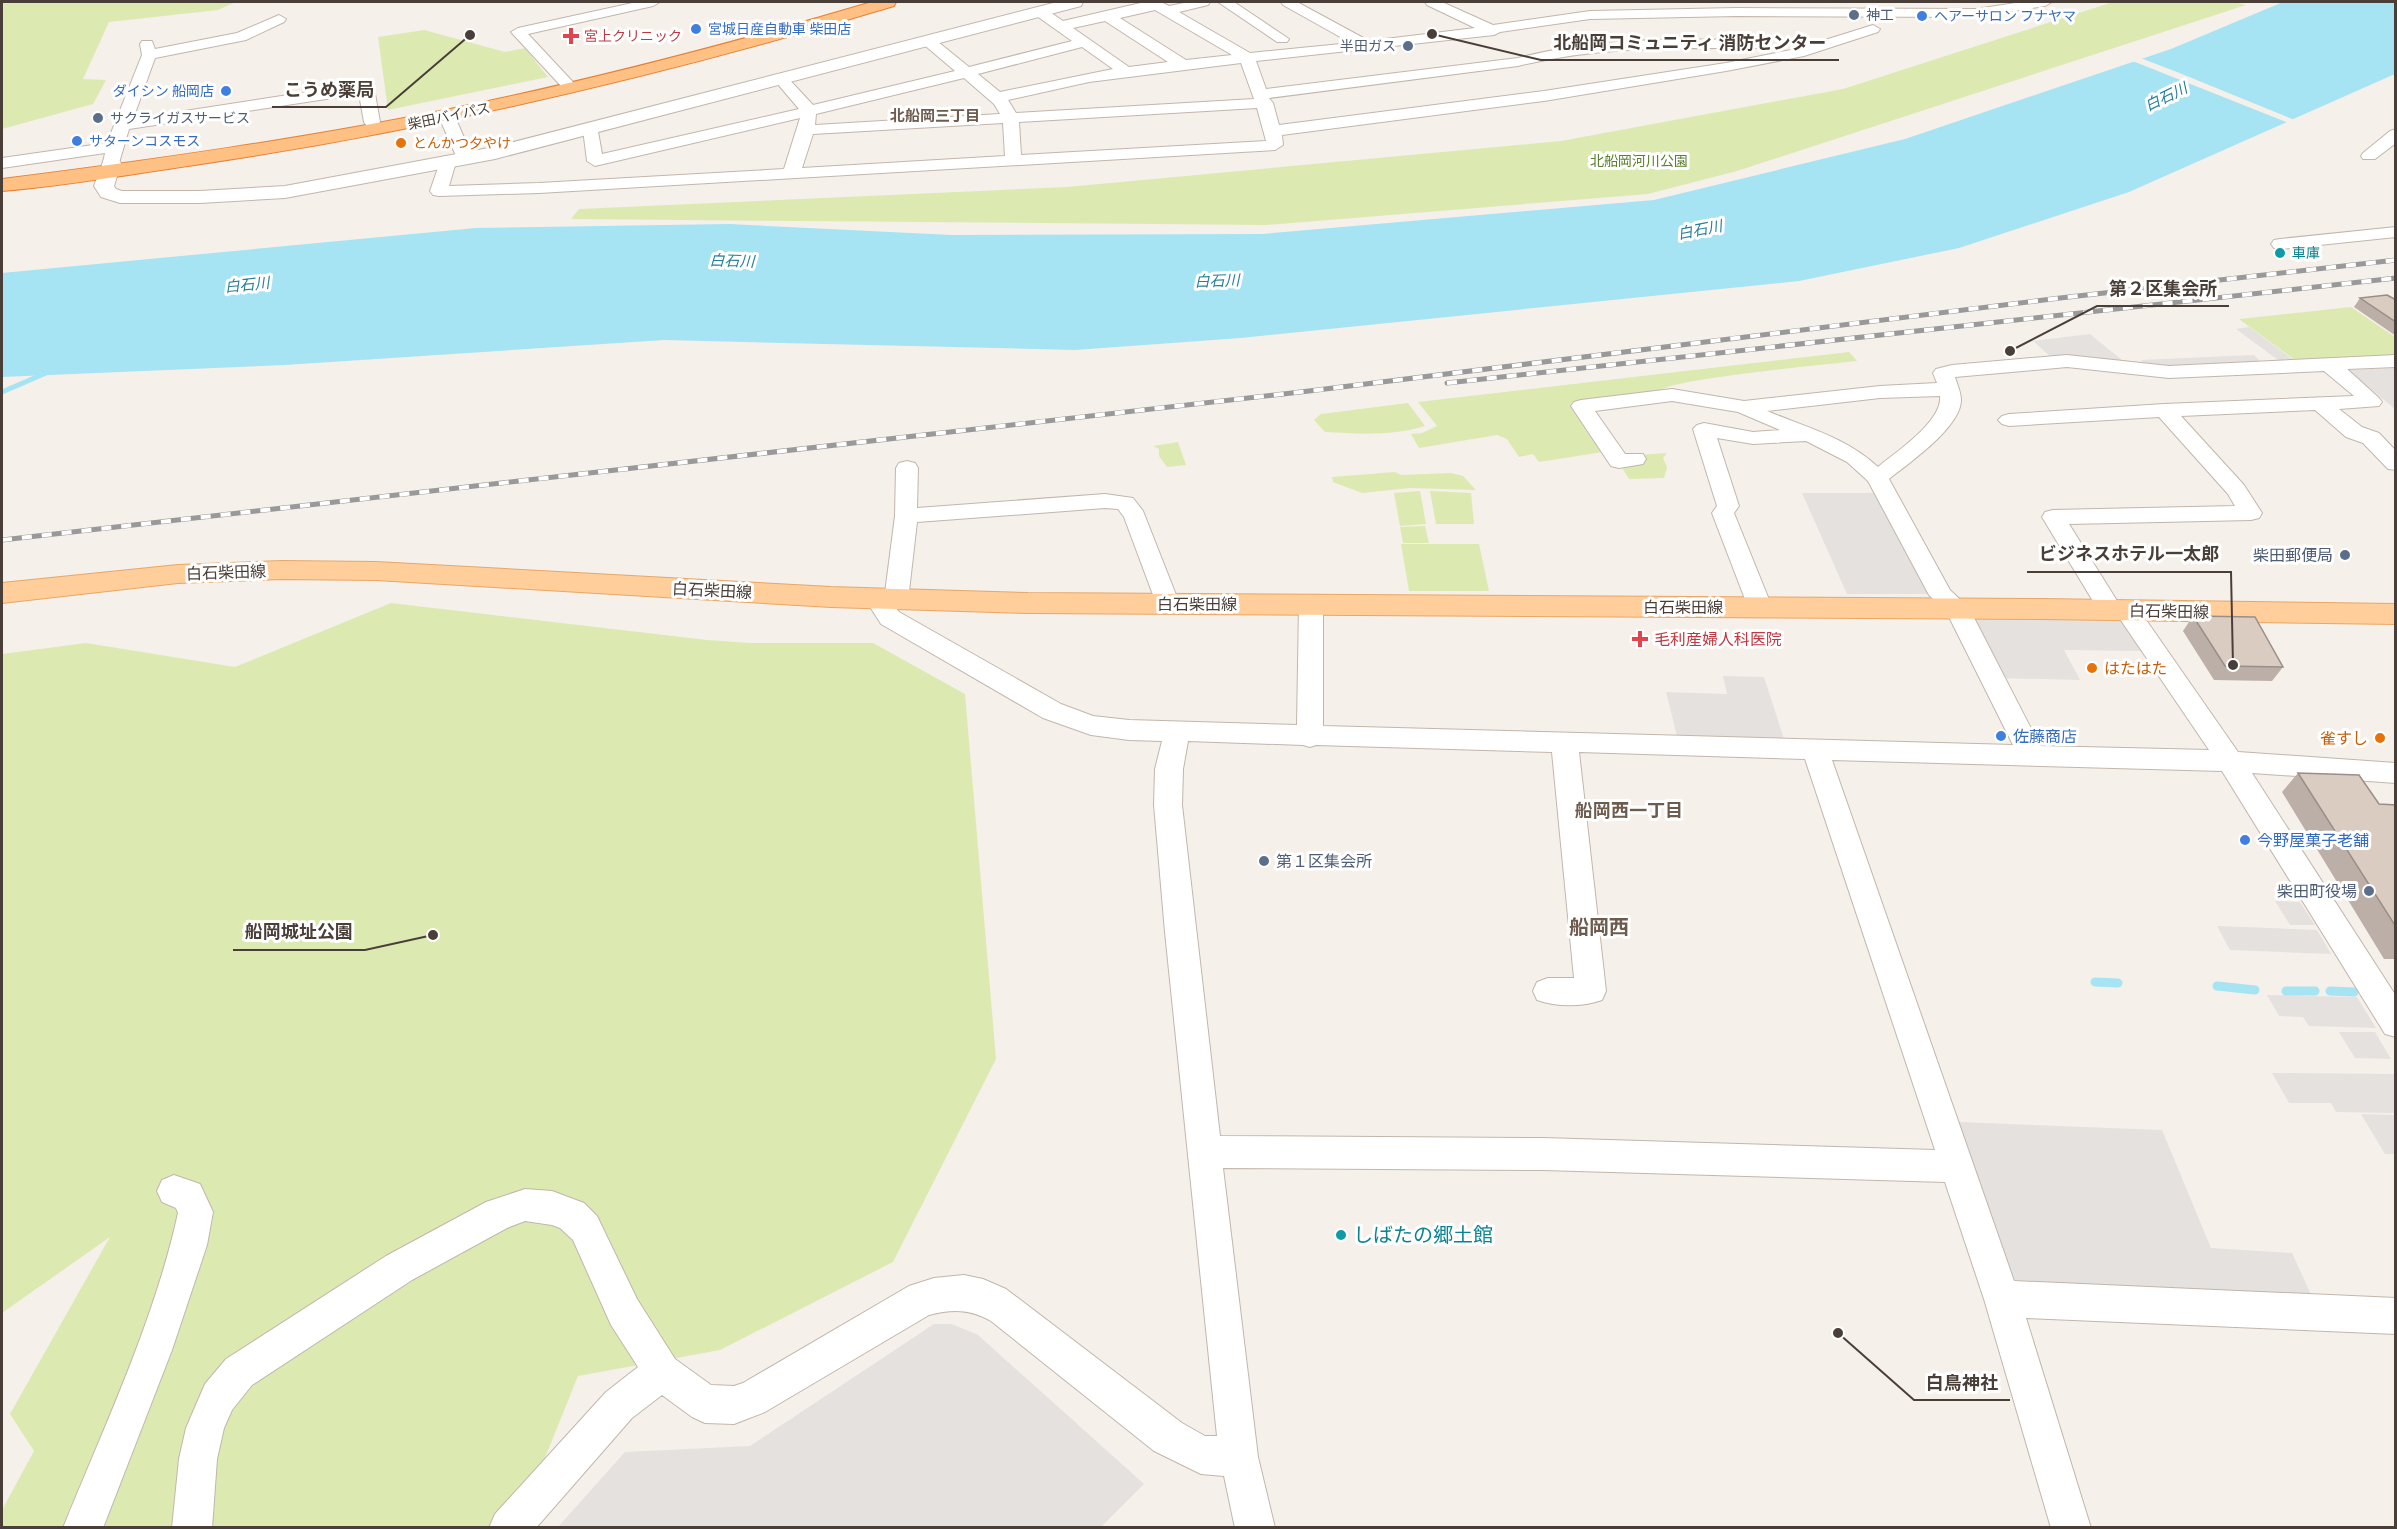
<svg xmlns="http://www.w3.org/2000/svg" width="2397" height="1529" font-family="Ubuntu,'Noto Sans JP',sans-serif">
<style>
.green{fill:#dceab2}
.parking{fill:#e4e1df}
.water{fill:#a6e3f3}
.pier{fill:#f5f0ea}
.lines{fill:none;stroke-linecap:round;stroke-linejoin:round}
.stream-far2{stroke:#a6e3f3;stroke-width:5}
.stream-far1{stroke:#a6e3f3;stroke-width:7}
.stream{stroke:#a6e3f3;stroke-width:9}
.minor-casing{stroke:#c2b6ac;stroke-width:2}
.tertiary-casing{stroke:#c2b6ac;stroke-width:2}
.primary-casing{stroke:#e8a766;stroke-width:2}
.trunk-casing{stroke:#e38237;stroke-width:2}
.minor{fill:#fff;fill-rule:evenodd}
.tertiary{fill:#fff;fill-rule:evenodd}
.primary{fill:#ffce9a;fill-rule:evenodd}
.trunk{fill:#ffc083;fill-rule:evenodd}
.rail-casing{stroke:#999;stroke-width:5}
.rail{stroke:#fff;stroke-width:4;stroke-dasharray:10;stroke-linecap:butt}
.wall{fill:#bcafa7}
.building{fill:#dbccc2;stroke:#998f88;stroke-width:1.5}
.service-dot{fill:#5c6f8a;stroke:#fff;stroke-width:2}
.shop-dot{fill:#3f7fe0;stroke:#fff;stroke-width:2}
.health-dot{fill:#e0444e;stroke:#fff;stroke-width:2}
.food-dot{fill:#e8710a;stroke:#fff;stroke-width:2}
.culture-dot{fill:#0f9aa8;stroke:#fff;stroke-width:2}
.labels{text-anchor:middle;stroke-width:6;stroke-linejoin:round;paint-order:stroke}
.far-service-label{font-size:14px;fill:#4e5e75;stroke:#fff;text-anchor:start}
.far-shop-label{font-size:14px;fill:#366cbe;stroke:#fff;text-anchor:start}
.far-health-label{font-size:14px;fill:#be3a42;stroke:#fff;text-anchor:start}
.far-street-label{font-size:14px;fill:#4a3f38;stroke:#fff}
.far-food-label{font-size:14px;fill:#c56008;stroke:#fff;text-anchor:start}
.far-park-label{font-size:14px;fill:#5a7f28;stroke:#fff}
.far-culture-label{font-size:14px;fill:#0d838f;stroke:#fff;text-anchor:start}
.far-water-label{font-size:15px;font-style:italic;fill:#277f99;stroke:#fff}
.far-neighbourhood-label{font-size:15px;font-weight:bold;fill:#6d5b4e;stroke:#fff}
.service-label{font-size:16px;fill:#4e5e75;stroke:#fff;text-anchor:end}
.street-label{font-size:16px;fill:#4a3f38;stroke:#fff}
.health-label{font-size:16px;fill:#be3a42;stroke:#fff;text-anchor:start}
.food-label{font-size:16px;fill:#c56008;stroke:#fff;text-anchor:start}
.shop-label{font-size:16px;fill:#366cbe;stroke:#fff;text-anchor:start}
.neighbourhood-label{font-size:18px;font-weight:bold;fill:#6d5b4e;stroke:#fff}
.quarter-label{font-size:20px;font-weight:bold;fill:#6d5b4e;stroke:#fff}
.near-culture-label{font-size:20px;fill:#0d838f;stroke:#fff;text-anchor:start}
.leader{fill:none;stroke:#4a3f38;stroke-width:2}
.callout-dot{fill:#4a3f38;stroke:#fff;stroke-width:2}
.callout-label{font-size:18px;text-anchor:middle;font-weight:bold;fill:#4a3f38;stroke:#fff;stroke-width:6;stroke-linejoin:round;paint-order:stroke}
</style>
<rect width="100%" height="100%" fill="#f5f0ea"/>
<path class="green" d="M2,2H236L218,10L109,22L83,79L106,80L93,104L2,129Z
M2113,2H2234L2246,5L1737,171L1648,194L1266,225L571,219L579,209L1067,187L1561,141L1843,89Z
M424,30L505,52L525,48L548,77L388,110L378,37Z
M2351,307L2395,337V356L2295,360L2239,319Z
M1849,352L1857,361C1830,364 1671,379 1659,391L1570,404L1603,452L1539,462L1533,454L1519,457L1507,439L1497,435L1419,448L1411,434L1422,433L1437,426L1418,402Z
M1408,403L1425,426C1393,436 1359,434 1325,432L1314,420L1321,414Z
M1178,442L1186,465L1167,467L1159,456V449L1153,446Z
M1667,453L1663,458L1667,467L1664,478L1629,479L1621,466L1644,463L1639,455Z
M1395,472L1401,475L1451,473L1463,476L1476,490L1410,488L1362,493L1333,482L1332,477Z
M1420,491L1426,524L1400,526L1394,493Z
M1430,491L1471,493L1474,524H1436Z
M1425,526L1429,543H1403L1400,527Z
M1401,544H1479L1489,591H1409Z
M391,603L707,640L749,643H873L965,694L996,1059L893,1262L720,1350L578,1376L517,1527H2V1510L34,1451L10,1414L110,1237L2,1313V654L86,643L235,667Z"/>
<path class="parking" d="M2249,327L2295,361L2282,363L2236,329Z
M2090,334L2128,365L2053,359L2033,341Z
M2254,355L2264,365L2150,370L2141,360Z
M2395,368V409L2348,370Z
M1802,493H1881L1932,594H1847Z
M1965,615L2122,618L2142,651L2064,650L2080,680L1997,678Z
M1723,676L1764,677L1784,739L1677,736L1666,692L1727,694Z
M2275,901L2300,902L2315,925H2290Z
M2217,926L2317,930L2331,954L2230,950Z
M2267,995L2357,997L2376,1028L2309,1026L2303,1017L2279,1016Z
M2339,1032H2375L2391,1059L2355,1058Z
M2272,1073L2395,1074V1113L2336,1112L2331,1103H2289Z
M2361,1114L2395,1115V1154H2385Z
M1959,1122L2162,1130L2211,1248L2292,1253L2313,1299L2014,1287Z
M934,1324H952L978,1335L1144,1484L1101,1527H558L625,1452L750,1446Z"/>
<path class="water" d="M2283,2H2395V74L2129,192L1959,248L1799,281L1241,338L1075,350L664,340L285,365L2,377V273L476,228L729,224L952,235L1262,234L1654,200L1905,139L2171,49Z"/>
<path class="pier" d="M2138,57L2182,74L2297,121L2291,124L2130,60Z"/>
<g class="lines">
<path class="stream-far2" d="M2,392L46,373"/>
<path class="stream-far1" d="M2095,982L2118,983"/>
<path class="stream" d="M2095,982L2118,983
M2217,986L2255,990
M2286,991H2315
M2330,991L2354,992"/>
<g class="minor-casing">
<path id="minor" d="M637,2H660L653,6L528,34L572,81L575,84L572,87H562L511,32L518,28Z
M1145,2H1161L1169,6L1189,2H1210L1208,5L1179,12L1250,53L1351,43L1283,5L1281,2H1297L1369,41L1475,28L1427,5L1425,2H1442L1493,25L1590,11L1736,8L1976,9L2022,2H2052L2045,6L1976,17L1736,16L1590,19L1500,32L1494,35L1256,61L1266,89L1518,58C1597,37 1677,39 1758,40L1765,44L1758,48C1675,48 1599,46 1518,66L1269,98L1273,103L1279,125L1544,91L1726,63L1796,49L1873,25L1880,29L1878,32L1804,56L1726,71L1544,101L1282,135L1283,145L1275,150L539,193L439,196L433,195L430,191L440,162L448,157L456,162L449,186L539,183L784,169L800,118L595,166L587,161L583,129L585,126H597L602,154L799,109L776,82L773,79L776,76H786L813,105L955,71L922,43L920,40L922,37H932L969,67L1072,41L1034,14L1032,11L1034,8H1044L1063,21ZM1155,10L1232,55L1186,60L1120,18ZM1105,21L1168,62L1129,67L1073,28ZM1082,47L1113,69L1000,92L978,74ZM1241,63L1254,99L1016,113L1008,100L1089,82ZM964,78L994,104L1000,114L815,125L816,114ZM1257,108L1266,141L1021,155L1019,122ZM1003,123L1005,156L802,168L813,134Z
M1218,2H1234L1289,39L1287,42H1277Z
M279,15L286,19L284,22L246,40L155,58L133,119L366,83L374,88L380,122L378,125H366L364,122L359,94L129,129L119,163L111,168L103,163L105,153L2,168V158L107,143L142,55L140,44L142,41H152L155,49L237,33Z
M447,112L455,117L473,158L471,162L465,163L457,158L439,117Z
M2396,129V143L2375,159H2363L2361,156L2363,153L2390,131Z
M2396,227V237L2280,249L2274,248L2271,244L2274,240L2280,239Z
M2067,355L2169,366L2396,355V367L2347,369L2379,398L2382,402L2379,406L2339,409L2362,427L2379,433L2396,451V470L2388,469L2363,443L2346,437L2315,410L2181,416L2244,485L2262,513L2259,518L2251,520L2069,524L2119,604L2126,602L2135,604L2238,752L2396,763V783L2252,773L2396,996V1037L2385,1034L2222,771L1832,760L2014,1281L2396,1298V1334L2026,1318L2091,1528H2051L1984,1299L1945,1182L1543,1170L1223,1168L1258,1457L1275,1528H1235L1224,1476L1201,1474L1154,1451L991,1321C970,1309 952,1309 929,1315L765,1412L734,1424L705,1423L692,1417L662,1395L632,1418L536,1528H489L495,1514L606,1392L638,1367L611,1325L573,1240L560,1228L552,1225L525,1221L507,1228L412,1280L252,1385L232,1410L224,1428L217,1459L212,1528H172L179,1459L186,1428L205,1384L226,1359L386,1256L486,1202L525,1189L552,1191L584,1203L597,1216L637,1299L675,1359L711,1385L734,1386L743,1383L909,1286L934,1278L964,1275L983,1279L1006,1289L1182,1423L1205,1436H1217L1165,932L1154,805L1155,769L1162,741L1129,740L1091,735L1043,718L881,624L865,599L868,593L877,591L885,593L895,516L896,468L899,463L907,461L915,463L918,468L917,508L1105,494L1133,498L1143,511L1180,605L1177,611L1168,613L1159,611L1124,517L1118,509L1105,508L917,522L908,600L905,606L896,608L899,612L1061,704L1093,716L1129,720L1297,725L1299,604L1302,598L1311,596L1320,598L1323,604V726L2013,745L1947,613L1929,595L1868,481L1847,462L1806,441L1753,444L1717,438L1739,506L1734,513L1772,607L1769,613L1760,615L1751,613L1748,607L1712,513L1717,506L1693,429L1697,425L1704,423L1753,432L1780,430L1738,412L1672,401L1595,411L1625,454H1643L1646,459L1643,464L1619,468L1611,466L1571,406L1574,402L1581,400L1672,389L1744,401L1880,386L1937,383L1933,373L1936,369L1952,365ZM2067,367L2169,378L2324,371L2354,396L2164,404L2009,414L2002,416L1998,420L2002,424L2009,426L2159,417L2228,494L2235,506L2053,510L2045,512L2042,517L2102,616L2111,618L2118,616L2209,750L2040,746L1969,608L1950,590L1889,479C1909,463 1961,427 1961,400C1961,392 1957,384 1955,377ZM1940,396C1943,421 1896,452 1878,467C1846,437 1805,427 1767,411L1880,398ZM1188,741L1303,745L1310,747L1316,745L1552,752L1574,978H1548L1537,982L1533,991L1537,1000C1556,1007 1583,1007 1602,1000L1606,991L1579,752L1805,759L1935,1150L1543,1138L1220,1136L1182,805L1183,769Z
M174,1175L200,1184L213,1212L207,1245L172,1350L103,1528H63C104,1427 155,1319 178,1213L176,1208L162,1202L157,1191L162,1180Z"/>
</g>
<g class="tertiary-casing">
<path id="tertiary" d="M1057,2H1083L1081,6L495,159L285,198L200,203H120L101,197L94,186L104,159H118L121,163L114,186L116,189L122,191H200L285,186L494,147Z"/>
</g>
<g class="primary-casing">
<path id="primary" d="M282,561L376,562L831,587L1028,593L2042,599L2396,604V624L2042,619L1028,613L831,607L376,580L282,579L178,583L2,603V583L178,565Z"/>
</g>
<g class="trunk-casing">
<path id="trunk" d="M872,2H896L894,6C662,76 428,131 188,166C126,175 64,186 2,191V179C152,160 302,139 450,109C592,80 733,43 872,2Z"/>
</g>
<use href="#minor" class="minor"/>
<use href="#tertiary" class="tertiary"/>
<use href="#primary" class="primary"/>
<use href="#trunk" class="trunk"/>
<g class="rail-casing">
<path id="rail" d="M1447,383L2396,278
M2,540L1309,391L2060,298L2396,260"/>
</g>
<use href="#rail" class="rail"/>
</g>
<path class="wall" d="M2360,298L2396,300V336L2354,307Z
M2193,616L2283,667L2272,681L2214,680L2183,631Z
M2298,773L2379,804L2396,805V959H2384L2282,792Z"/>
<path class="building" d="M2387,295L2396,300V322L2360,298Z
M2193,616L2255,617L2283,667L2225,666Z
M2298,773L2359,775L2379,804L2396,805V927Z"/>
<g class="service-dot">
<circle cx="1854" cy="15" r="6"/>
<circle cx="1408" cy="46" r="6"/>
<circle cx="98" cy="118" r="6"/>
<circle cx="2345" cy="555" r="6"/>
<circle cx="1264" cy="861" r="6"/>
<circle cx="2369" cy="891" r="6"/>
</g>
<g class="shop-dot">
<circle cx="1922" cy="16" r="6"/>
<circle cx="696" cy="29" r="6"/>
<circle cx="226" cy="91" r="6"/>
<circle cx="77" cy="141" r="6"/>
<circle cx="2001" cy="736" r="6"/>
<circle cx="2245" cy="840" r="6"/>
</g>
<g class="health-dot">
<path d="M568 27h6v6h6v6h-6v6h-6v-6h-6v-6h6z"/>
<path d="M1637 630h6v6h6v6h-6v6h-6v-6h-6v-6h6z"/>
</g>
<g class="food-dot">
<circle cx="401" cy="143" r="6"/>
<circle cx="2092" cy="668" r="6"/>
<circle cx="2380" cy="738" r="6"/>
</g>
<g class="culture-dot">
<circle cx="2280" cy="253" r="6"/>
<circle cx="1341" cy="1235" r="6"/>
</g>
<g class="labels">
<g class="far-service-label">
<text x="1866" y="20">神工</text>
<text x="1396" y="51" text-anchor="end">半田ガス</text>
<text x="110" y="123">サクライガスサービス</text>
</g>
<g class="far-shop-label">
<text x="1934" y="21">ヘアーサロン フナヤマ</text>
<text x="708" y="34">宮城日産自動車 柴田店</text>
<text x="214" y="96" text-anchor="end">ダイシン 船岡店</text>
<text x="89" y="146">サターンコスモス</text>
</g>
<g class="far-health-label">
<text x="584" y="41">宮上クリニック</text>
</g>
<g class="far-street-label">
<text transform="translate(449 116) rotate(-12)" y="5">柴田バイパス</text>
</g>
<g class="far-food-label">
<text x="413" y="148">とんかつ夕やけ</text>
</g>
<g class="far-park-label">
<text x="1639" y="166">北船岡河川公園</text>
</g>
<g class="far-culture-label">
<text x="2292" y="258">車庫</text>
</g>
<g class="far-water-label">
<text transform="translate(2166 97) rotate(-26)" y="5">白石川</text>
<text transform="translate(1700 230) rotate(-11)" y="5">白石川</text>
<text transform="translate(732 261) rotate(2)" y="5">白石川</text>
<text transform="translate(1217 281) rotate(-2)" y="5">白石川</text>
<text transform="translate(247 285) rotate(-6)" y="5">白石川</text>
</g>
<g class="far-neighbourhood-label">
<text x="935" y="121">北船岡三丁目</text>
</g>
<g class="service-label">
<text x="2333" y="561">柴田郵便局</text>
<text x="1276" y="867" text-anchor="start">第１区集会所</text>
<text x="2357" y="897">柴田町役場</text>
</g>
<g class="street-label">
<text transform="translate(226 572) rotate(-2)" y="6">白石柴田線</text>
<text transform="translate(712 590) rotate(3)" y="6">白石柴田線</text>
<text x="1197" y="610">白石柴田線</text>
<text x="1683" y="613">白石柴田線</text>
<text transform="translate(2169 611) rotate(1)" y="6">白石柴田線</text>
</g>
<g class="health-label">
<text x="1654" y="645">毛利産婦人科医院</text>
</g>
<g class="food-label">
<text x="2104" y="674">はたはた</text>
<text x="2368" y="744" text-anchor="end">雀すし</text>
</g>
<g class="shop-label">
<text x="2013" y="742">佐藤商店</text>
<text x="2257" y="846">今野屋菓子老舗</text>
</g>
<g class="neighbourhood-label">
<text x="1629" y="817">船岡西一丁目</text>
</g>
<g class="quarter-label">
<text x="1599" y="934">船岡西</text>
</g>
<g class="near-culture-label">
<text x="1353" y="1242">しばたの郷土館</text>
</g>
</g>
<path class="leader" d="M1432 34L1541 60H1839M470 35L386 107H272M2010 351L2097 306H2229M2233 665L2231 572H2027M433 935L365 950H233M1838 1333L1914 1400H2010"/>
<g class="callout-dot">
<circle cx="1432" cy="34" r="6"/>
<circle cx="470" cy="35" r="6"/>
<circle cx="2010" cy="351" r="6"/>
<circle cx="2233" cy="665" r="6"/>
<circle cx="433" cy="935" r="6"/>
<circle cx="1838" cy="1333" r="6"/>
</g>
<g class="callout-label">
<text x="1690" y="49">北船岡コミュニティ 消防センター</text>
<text x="329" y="96">こうめ薬局</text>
<text x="2163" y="295">第２区集会所</text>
<text x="2129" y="560">ビジネスホテル一太郎</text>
<text x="299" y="938">船岡城址公園</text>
<text x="1962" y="1389">白鳥神社</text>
</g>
<rect width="2397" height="1529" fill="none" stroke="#4a3f38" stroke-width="6"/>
</svg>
